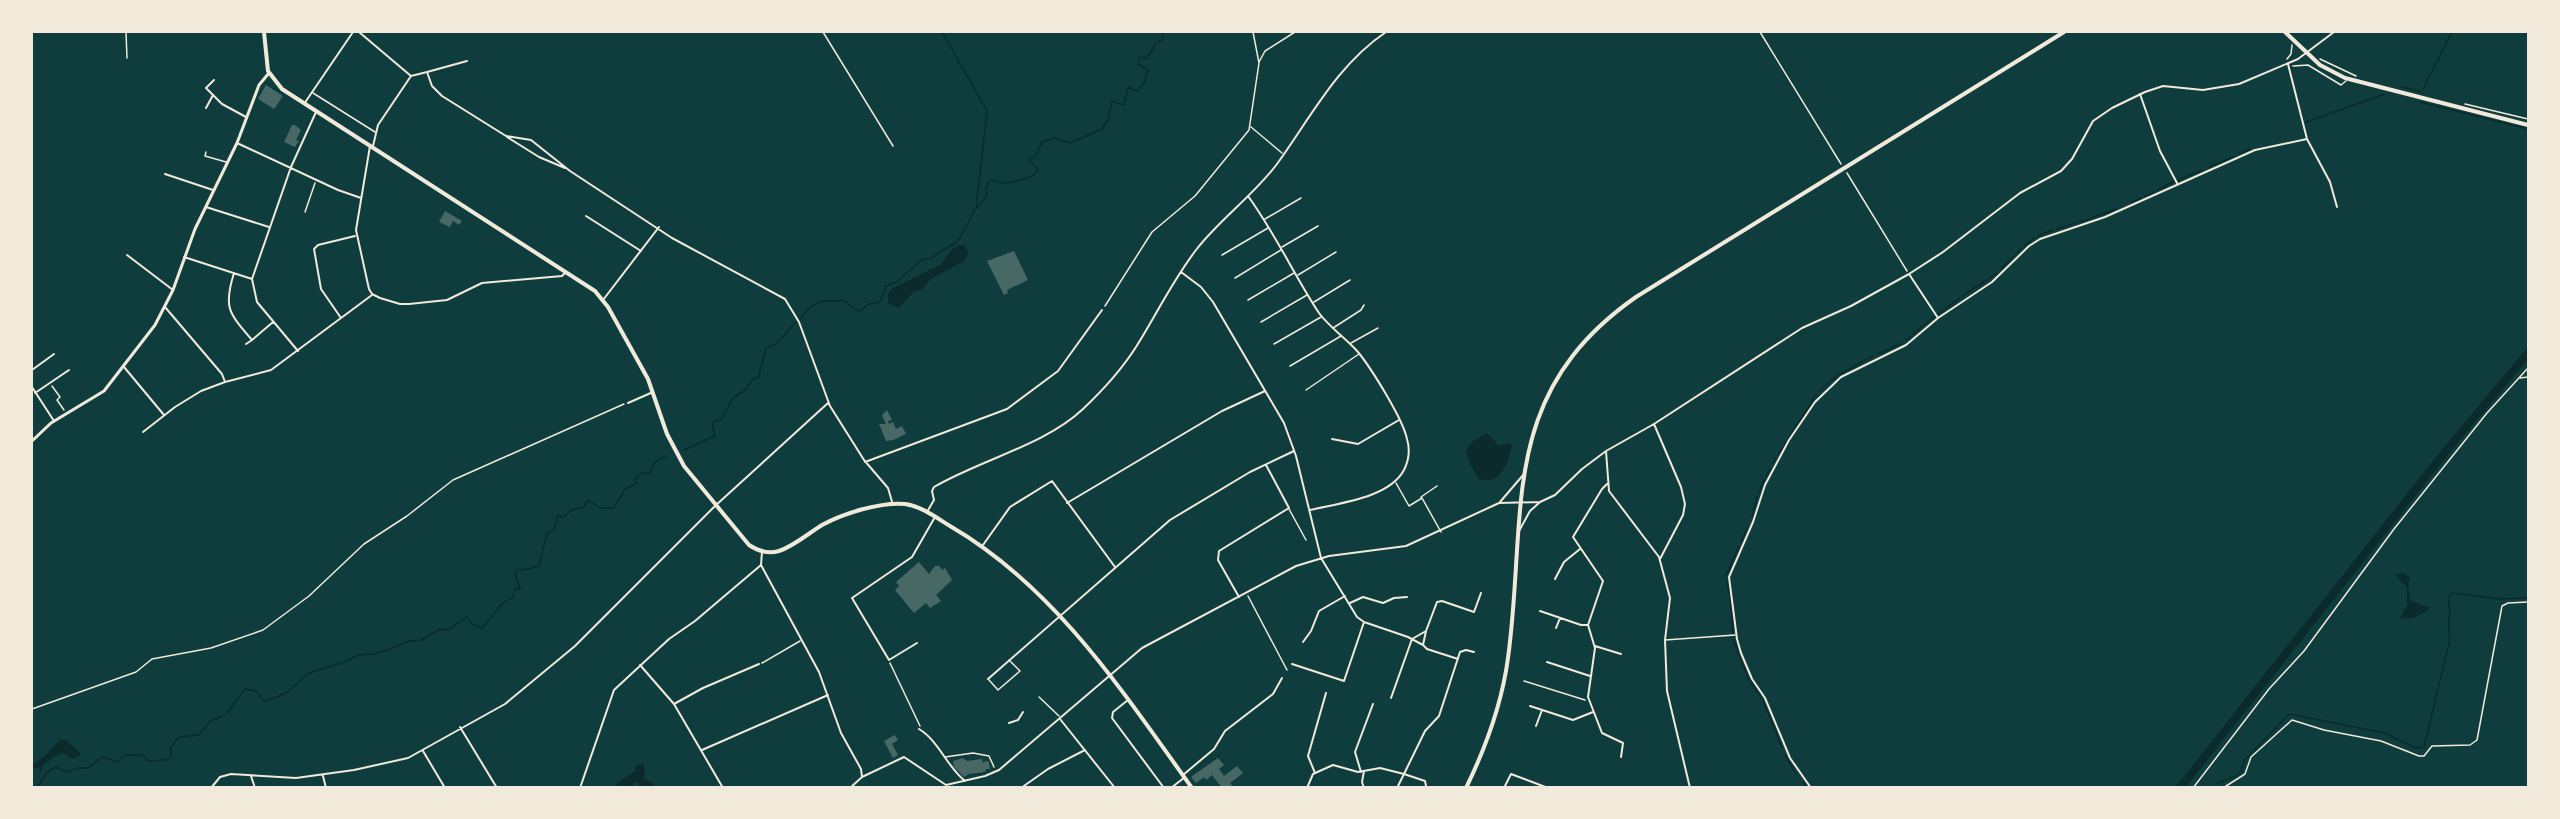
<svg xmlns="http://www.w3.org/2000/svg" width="2560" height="819" font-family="Inter,sans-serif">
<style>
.water{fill:#0a2a2b}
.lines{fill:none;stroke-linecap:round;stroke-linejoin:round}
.stream{stroke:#0a2a2b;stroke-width:1.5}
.river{stroke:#0a2a2b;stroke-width:8}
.building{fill:#486865}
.path{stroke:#f1e9da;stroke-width:1.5}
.service{stroke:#f1e9da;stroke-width:1.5}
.minor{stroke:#f1e9da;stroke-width:2}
.tertiary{stroke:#f1e9da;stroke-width:3}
.secondary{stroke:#f1e9da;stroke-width:4}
</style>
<rect width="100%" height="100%" fill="#0f3d3e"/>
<path class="water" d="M960,245H964L969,253L964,261L931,279L921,290L914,291L899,308L888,303V293L893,288L940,265L952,249Z
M1487,433L1499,446L1510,443L1512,446C1508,462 1501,487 1479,479L1471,466L1466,451L1472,442Z
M2403,573L2410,577L2408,584L2411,603L2413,601L2424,607L2428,606L2430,609C2421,615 2412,621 2400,618L2407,605V587L2395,575Z
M60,740H66L82,755L72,759L63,753L55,756L43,765L40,773L39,767L32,769V765L45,756Z
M642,763L645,768L644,778L654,784V787H640L637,782L629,787L616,786C621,778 629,777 636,770L635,767Z"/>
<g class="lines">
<path class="stream" d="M942,32L987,111L976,209
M2399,86L2421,92
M2423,89L2452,32
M2420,102L2528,129
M2306,122L2385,94
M2240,153L2250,149
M2209,167L2233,157
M2178,180L2202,170
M2158,190L2174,181
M2145,196L2155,192
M2131,202L2142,198
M2080,222L2116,209
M2068,225L2076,223
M2057,229L2066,226
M2045,233L2053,230
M2038,236L2043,234
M2024,246L2034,238
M2017,253L2022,248
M2001,269L2015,255
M1963,296C1974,286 1987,282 1998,272
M1938,314L1960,298
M800,319C806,312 814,302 824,301C831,300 836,302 843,300L859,312L869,304L880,302L886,286L897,282L921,260L931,258L955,243L960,238L974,211L987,196L986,188L990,180C995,180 1000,183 1004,183C1014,182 1031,180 1038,170L1029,160L1036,155L1042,142L1055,138L1070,143L1102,129L1108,119L1112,101L1124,105L1128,87L1138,91L1144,83L1148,70L1138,64L1139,57L1147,58L1155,45L1163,39L1162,32
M1906,340L1935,316
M1878,354L1900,344
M1868,359L1873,356
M1839,375L1865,360
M1819,391L1837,376
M684,450L715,436L712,422L722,419L733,398L744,391L753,379L758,378L766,348L776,344L796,322
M1778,455L1816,395
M1773,464L1776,458
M1766,476L1770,469
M1759,492L1764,480
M1752,517L1757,496
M1741,542L1747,528
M1726,576L1739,546
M1727,581L1729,593
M1730,597L1733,633
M1733,639L1746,673
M1747,676L1761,698
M1763,701L1782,747
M226,714L245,689L256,691L264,701H267L288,692L307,674L347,661L358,655L373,654L388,650L409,641L421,640L440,629L448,630L467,617L471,623L482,628L503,603L513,597L515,589H520L515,574L517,570L529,569L539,565L547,534L554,529L558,515L563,517L573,509L583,508L588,500L600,508H614L625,489L636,484L635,479L641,473H650L655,462L666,456
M1785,755L1796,774
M1803,782L1807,788
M2218,783L2236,776L2241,772L2244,761L2289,714L2384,733L2416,748L2424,747L2450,639C2446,623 2453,615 2448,597L2452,593L2501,599L2528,598
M37,788L47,772L56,767L67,772L77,768H88L102,757L117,762L124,755H142L148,761L165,760L171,756V747L179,737L199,735L209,722L222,716"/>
<path class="river" d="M2180,788L2445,452L2528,353"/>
</g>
<path class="building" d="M266,85L283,96L274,109L258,99Z
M292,125H295L301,130L296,140L299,141L295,147L284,142Z
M445,211L462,221L459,225L453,221L450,227L439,222Z
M1014,251L1028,280L1007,290L1008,293L1004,295L987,261Z
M887,410L892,420L888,421L889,424L893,422L896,429L902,426L906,434L893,440L886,441L879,424H886L882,415Z
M919,562L929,574L935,566H939L942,570L945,568L952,580L936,595L941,601L930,608L926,603L914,613L895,590L899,586L896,582Z
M895,735L898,740L892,744L898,755L893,758L884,741Z
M963,758L967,761L982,759L983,763L986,761L989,762L990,769H986L985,772L969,774L964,777L954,767L953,761Z
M1218,758L1224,765L1219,769L1224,776L1237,766L1243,773L1230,783L1234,788H1222L1212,775L1206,780L1204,777L1196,783L1191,777Z"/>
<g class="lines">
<path class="path" d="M126,32L127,58
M823,32L893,146
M1760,32L1841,164
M2287,59L2291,54L2292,45
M2320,59L2356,76
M1259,62L1265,51L1295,32
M2293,66L2308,65L2341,85L2346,81
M2465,104L2528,119
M1251,127L1282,153
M1847,173L1907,271
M305,212L315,183
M1105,306L1152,232L1195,196L1249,130L1259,63L1253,32
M2520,378L2528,377
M52,386L60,397L57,400L64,410
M1248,596L1287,670
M762,663L800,641
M890,663L920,726
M1524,681L1585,700
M1039,697L1059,716
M32,709L136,672L152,659L211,648L263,630L309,596L364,544L407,516L453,480L624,404
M2193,788L2269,689L2304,651L2394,529L2487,413L2528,368
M2223,788L2245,774L2251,757L2292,720L2324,730L2381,741L2419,756H2424L2432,746L2470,745L2477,740L2502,606L2508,603L2528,602"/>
<path class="service" d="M313,93L375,132
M206,152L205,156L226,162
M1265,219L1301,198
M1282,247L1318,226
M1222,255L1268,228
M1298,275L1336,252
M1235,278L1281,250
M1248,300L1294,273
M1314,302L1350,280
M1261,322L1307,295
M1333,328L1361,310L1364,305
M1351,343L1378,328
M1274,344L1321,317
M1290,366L1341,336
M1306,390L1359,354
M1396,483L1409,506L1422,498L1441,532
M1421,497L1437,486
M1289,509L1306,540
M1665,640L1735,635
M989,680L998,690L1020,671L1009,660
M945,757L973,753L989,756L994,767"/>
<path class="minor" d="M359,32L411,76L427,72L432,86L442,96L506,136L531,140L570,171L672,238L785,299L799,322L830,406L864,460L888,488L893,505
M2288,64L2307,139L2330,182L2337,207
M427,72L467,61
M214,80L206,88L222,104L246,117
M2140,94L2160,151L2177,183
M304,104L353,32
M206,108L213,95
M507,137L539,157L565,168
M237,143L338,190L361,198
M370,146L356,230L369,289L372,294L380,298L400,304H409L447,300L482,283L562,276L566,272
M373,146L378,125L411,76
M165,174L213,190
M1248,196C1275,233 1294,275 1319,313C1330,328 1346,338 1358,352C1371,368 1403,419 1407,439C1410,449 1409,460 1404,470C1389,498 1339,503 1310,510
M206,207L269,227
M586,216L641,251
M127,255L173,290
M184,257L252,279L257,302L298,351
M1181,272L1201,287L1213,302L1284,423L1296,456L1321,558L1357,617L1364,622L1408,637L1423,645L1426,631L1412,639L1391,698
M234,273C223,308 229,313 252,340L273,322
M1909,274L1938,318
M252,279L291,167L316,112
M603,300L659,227
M165,307L222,374L225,382
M341,318L321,289L314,249L318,245L355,236
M246,344L252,340
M124,367L164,415
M32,370L54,354
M32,387L54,421
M35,393L69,370
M628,403L653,392
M1654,424L1681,487L1685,504L1683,515L1660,559
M143,432L175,407L201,391L225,382L271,370L372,295
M1332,439L1358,444L1399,420
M1606,451L1609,491L1659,557L1670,598L1665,640L1667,691L1690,788
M865,462L1007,409L1058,371L1102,310
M1607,484L1602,489L1573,537L1603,581L1588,625L1595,648L1588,697L1602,733L1623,743L1621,757
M1500,502L1524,474
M1067,503L1222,411L1265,391
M927,512L934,500L932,491L934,487C980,460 1045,445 1083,409C1102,391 1122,369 1136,347C1156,315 1173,280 1196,250C1220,219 1253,196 1277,164C1311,117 1337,65 1386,32
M1519,531L1530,511L1540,502
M983,545L1010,507L1052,481L1115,567
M762,552L761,565L819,672L841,733L861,769L862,777
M1555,579L1564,562L1580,549
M1239,597L1218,560L1219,551L1289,508L1266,465
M1350,603L1363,597L1383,603L1394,598L1407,597
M1540,611L1581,625H1588
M1556,628L1560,618
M1426,631L1437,602L1442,601L1474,612L1481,593
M1303,642L1311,631L1319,611L1345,596
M917,643L889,660L852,598L912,557L935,517
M1423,645L1427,649L1458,659
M1595,646L1621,654
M1547,662L1590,676
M1292,664L1344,681L1364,622
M640,665L674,704L723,788
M988,679L1170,520L1250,472L1294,451
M1128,700L1113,712L1112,718L1164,788
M674,704L703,688L759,664
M1530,706L1573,720L1593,712
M1060,719L1115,788
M1009,723L1018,720L1023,712
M1536,726L1542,710
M460,727L497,788
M919,729C939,741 947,767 965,781
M702,750L828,695
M423,751L445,788
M1361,772L1355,752L1373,704
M1315,773L1308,756L1326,693
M1183,775L1214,749L1225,731L1273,694L1282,678
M251,776L255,788
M323,776L326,788
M946,785L985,776L999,770L1142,648L1296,566L1329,556L1406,546L1499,503L1540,502L1555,495L1582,469L1606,451L1654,424L1802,328L1851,306L1909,274L1943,252L2020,193L2061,171L2072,159L2093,121L2112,108L2145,92L2163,86L2203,90L2239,84L2298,59L2334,32
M1426,786L1425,781L1404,774L1425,731L1439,716L1460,652L1466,650L1474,652
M211,788L220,777L231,774L296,778L354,770L408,758L505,704L575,646L715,506L828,403
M580,788L614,690L669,639L695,621L761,565
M850,788L862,777L904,757L946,785
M1011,788H1019
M1021,788L1048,769L1085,750
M1171,788L1185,777
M1307,788L1313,774L1333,765L1358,772L1380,768L1404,774L1397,788
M1364,788L1362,782L1364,771
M1504,788L1511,774L1548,788
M1811,788L1790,758L1765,698L1752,679L1741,653L1737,639L1729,577L1753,522L1765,485L1789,440L1815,402L1841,377L1906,345L1938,318L1992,282L2029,246L2040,239L2105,217L2255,150L2307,139"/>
<path class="tertiary" d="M32,441L51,423L104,391L155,325L173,290L195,229L237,143L259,85L269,73"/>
<path class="secondary" d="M264,32L268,71L282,89L595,291L608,307L648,379L667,434L684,466L749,545C758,551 769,554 779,551C794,546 809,533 822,525C844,513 880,502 905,504C921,506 937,518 950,526C1055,587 1123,692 1192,788
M2285,32L2320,65L2345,78L2528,125
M1466,788C1486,747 1502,703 1508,658C1528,512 1496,395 1636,297L2064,32"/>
</g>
<rect width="2560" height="819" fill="none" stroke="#f1e9da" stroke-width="66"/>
</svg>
